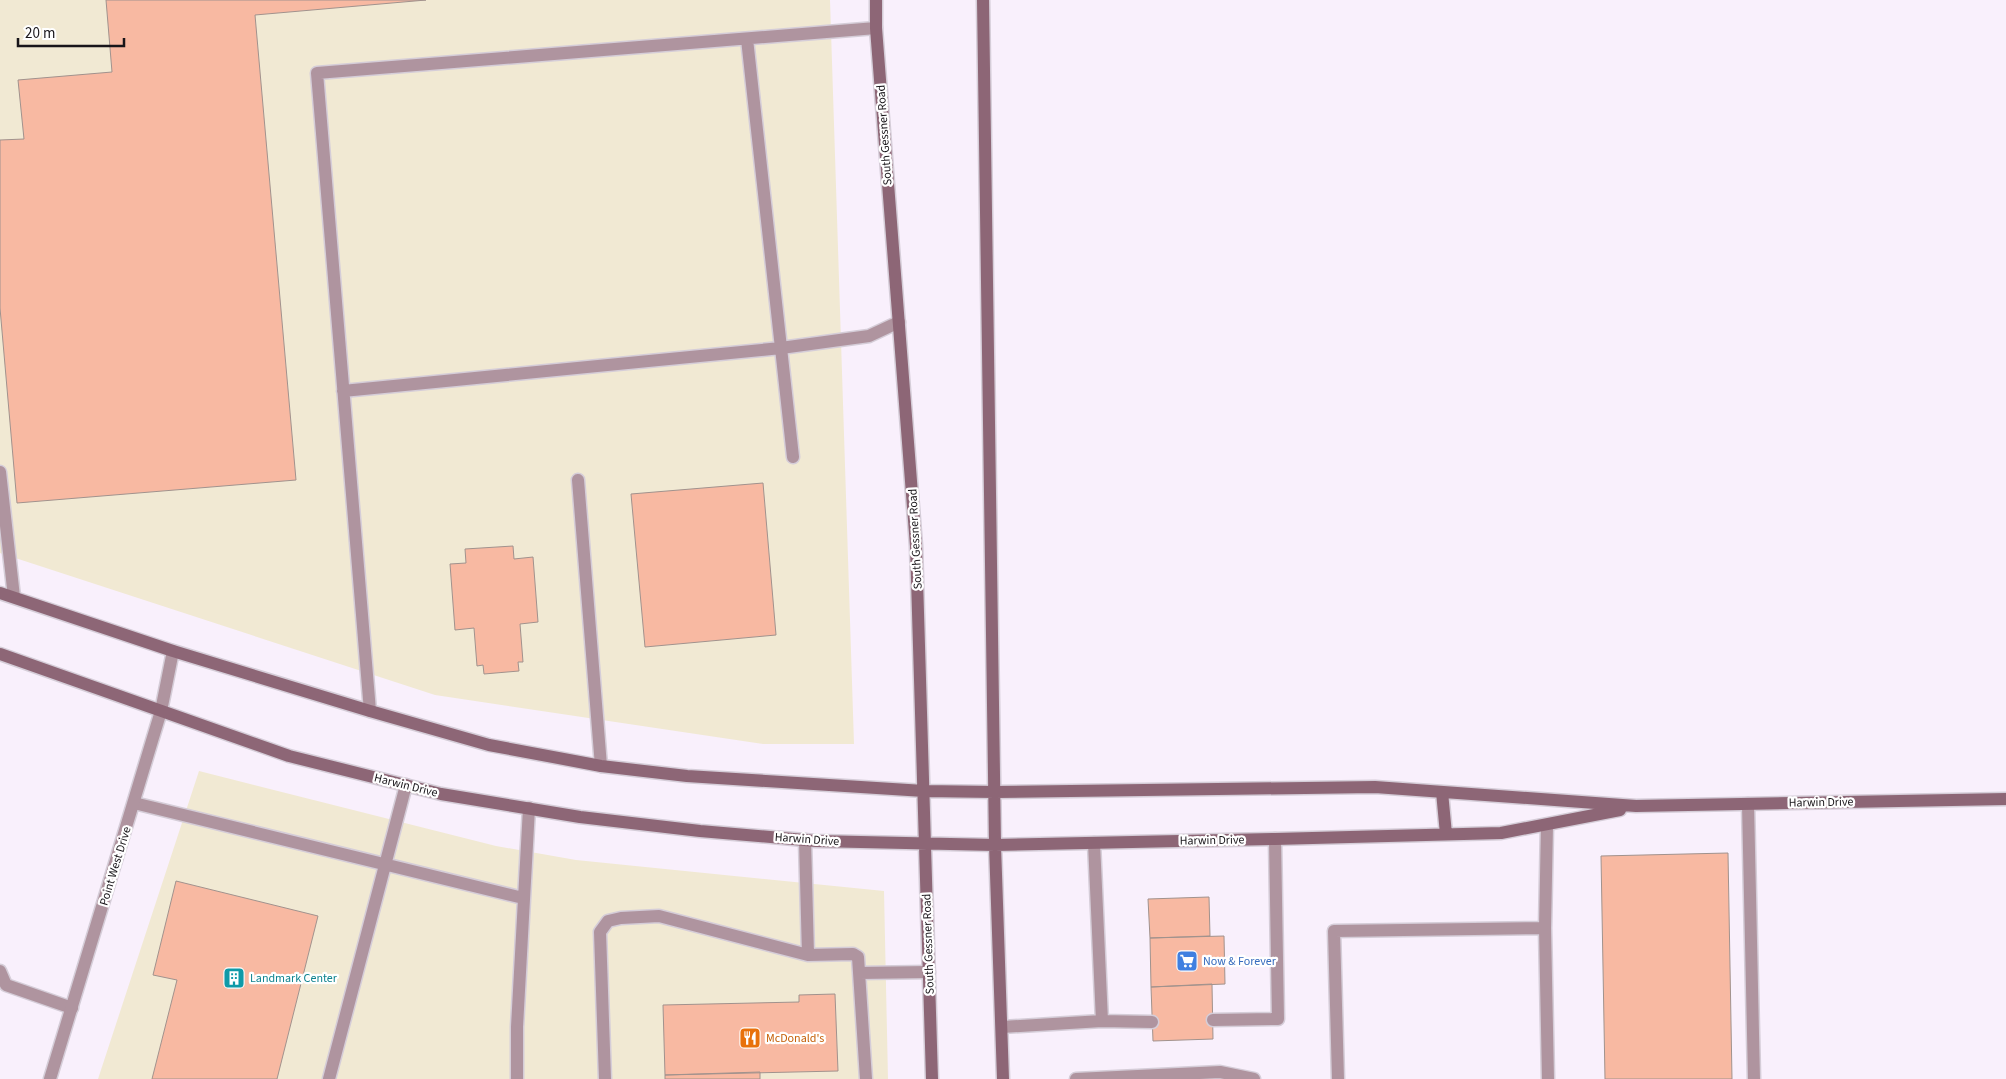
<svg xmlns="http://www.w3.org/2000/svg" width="2006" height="1079" font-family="'Source Sans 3',sans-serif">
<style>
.commercial{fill:#f1e9d3}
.building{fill:#f8b9a2;stroke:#a1928d}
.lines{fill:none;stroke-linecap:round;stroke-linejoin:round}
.lane-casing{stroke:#d5cdd8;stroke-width:15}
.street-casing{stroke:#d5cdd8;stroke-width:15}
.secondary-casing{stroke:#d5cdd8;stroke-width:15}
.lane{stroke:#af949f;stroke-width:12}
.street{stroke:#af949f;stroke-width:12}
.secondary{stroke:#8d6676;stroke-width:12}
.labels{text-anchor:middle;stroke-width:4.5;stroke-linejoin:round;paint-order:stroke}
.street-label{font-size:12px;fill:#181519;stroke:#fff}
.shop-label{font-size:12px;fill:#366cbe;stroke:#fff;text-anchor:start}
.culture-label{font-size:12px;fill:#0d838f;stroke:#fff;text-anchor:start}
.food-label{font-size:12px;fill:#c56008;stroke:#fff;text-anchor:start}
</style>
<rect width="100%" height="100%" fill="#f9f0fc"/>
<path class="commercial" d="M0,0H830L854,744H763L435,695L0,553Z
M199,771L496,846L576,860L884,891L888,1079H98Z"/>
<path class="building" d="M106,0H426L255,15L296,480L17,503L0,308V140L24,139L18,80L112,72Z
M763,483L776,635L645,647L631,494Z
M513,546L514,559L533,557L538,622L520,624L523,662H518L519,671L484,674L483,665L477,666L474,628L455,630L450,564L466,563L465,549Z
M1728,853L1732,1079H1605L1601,856Z
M176,881L318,916L277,1079H152L177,980L153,975Z
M1209,897L1210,936L1150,938L1148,899Z
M1224,936L1225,984L1151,987L1150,938Z
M1212,984L1213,1039L1153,1041L1151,987Z
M835,994L838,1071L665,1075L663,1005L799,1002V995Z
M760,1072V1079H665V1075Z"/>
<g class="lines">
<g class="lane-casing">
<path id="lane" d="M747,39L793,457
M343,391L781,348L869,336L899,322
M0,472L14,597
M578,480L601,766
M370,711L317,73L876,28
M134,803L523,898
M1748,804L1754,1079
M805,840L808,955
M1545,928L1547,825
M0,971L6,985L72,1008
M859,973L929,972
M1213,1020L1278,1019L1275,839
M1102,1021L1152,1022
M1002,1027L1102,1021L1094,843
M329,1079L406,785
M517,1079V1027L529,808
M605,1079L600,932L608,921L621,918L659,916L808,955L853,954L858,957L866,1079
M1076,1079L1220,1072L1254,1079
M1338,1079L1334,931L1545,928L1548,1079"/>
</g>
<g class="street-casing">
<path id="street" d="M50,1079L161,711L173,651"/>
</g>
<g class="secondary-casing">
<path id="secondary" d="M876,0V28L916,546L932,1079
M983,0L995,845L1003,1079
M0,593L173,651L370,711L489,745L601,766L687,776L924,791L995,792L1375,787L1636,806L2006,799
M0,654L289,756L441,794L580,817L700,831L816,841L995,845L1275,839L1501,833L1620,810
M1442,792L1446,834"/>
</g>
<use href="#lane" class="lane"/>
<use href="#street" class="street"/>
<use href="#secondary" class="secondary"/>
</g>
<defs>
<g id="supermarket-square" transform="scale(1.125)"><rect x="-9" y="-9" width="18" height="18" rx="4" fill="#3f7fe0" stroke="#fff"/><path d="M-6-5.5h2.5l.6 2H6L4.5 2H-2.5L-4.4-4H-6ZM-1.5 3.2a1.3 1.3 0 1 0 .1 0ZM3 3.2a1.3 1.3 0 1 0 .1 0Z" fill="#fff"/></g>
<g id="building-square" transform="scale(1.125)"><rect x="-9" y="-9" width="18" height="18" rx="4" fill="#0f9aa8" stroke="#fff"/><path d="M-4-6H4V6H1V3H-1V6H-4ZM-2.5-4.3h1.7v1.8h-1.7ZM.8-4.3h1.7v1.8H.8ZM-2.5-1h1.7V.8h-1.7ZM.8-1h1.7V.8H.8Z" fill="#fff"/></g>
<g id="restaurant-square" transform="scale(1.125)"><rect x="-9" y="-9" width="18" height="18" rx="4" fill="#e8710a" stroke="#fff"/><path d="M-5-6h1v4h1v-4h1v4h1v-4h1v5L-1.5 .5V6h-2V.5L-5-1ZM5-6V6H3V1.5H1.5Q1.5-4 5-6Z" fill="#fff"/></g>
</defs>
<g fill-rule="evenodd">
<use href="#supermarket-square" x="1187" y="961"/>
<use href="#building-square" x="234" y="978"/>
<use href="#restaurant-square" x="750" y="1038"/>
</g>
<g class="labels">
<g class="street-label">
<text transform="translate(884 135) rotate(-94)" y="4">South Gessner Road</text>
<text transform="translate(915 539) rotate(-93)" y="4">South Gessner Road</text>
<text transform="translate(406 785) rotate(14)" y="4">Harwin Drive</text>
<text transform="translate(1821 802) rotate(-1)" y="4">Harwin Drive</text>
<text transform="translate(807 839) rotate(4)" y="4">Harwin Drive</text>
<text transform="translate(1212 840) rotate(-1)" y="4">Harwin Drive</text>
<text transform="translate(115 866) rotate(-73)" y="4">Point West Drive</text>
<text transform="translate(928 944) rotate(-92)" y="4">South Gessner Road</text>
</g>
<g class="shop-label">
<text x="1203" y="965">Now &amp; Forever</text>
</g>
<g class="culture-label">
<text x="250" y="982">Landmark Center</text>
</g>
<g class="food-label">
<text x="766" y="1042">McDonald's</text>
</g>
</g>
<path d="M18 38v8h106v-8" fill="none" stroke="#181519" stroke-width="2.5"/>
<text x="25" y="38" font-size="15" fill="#181519" stroke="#ffffff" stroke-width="4" paint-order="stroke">20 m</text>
</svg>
